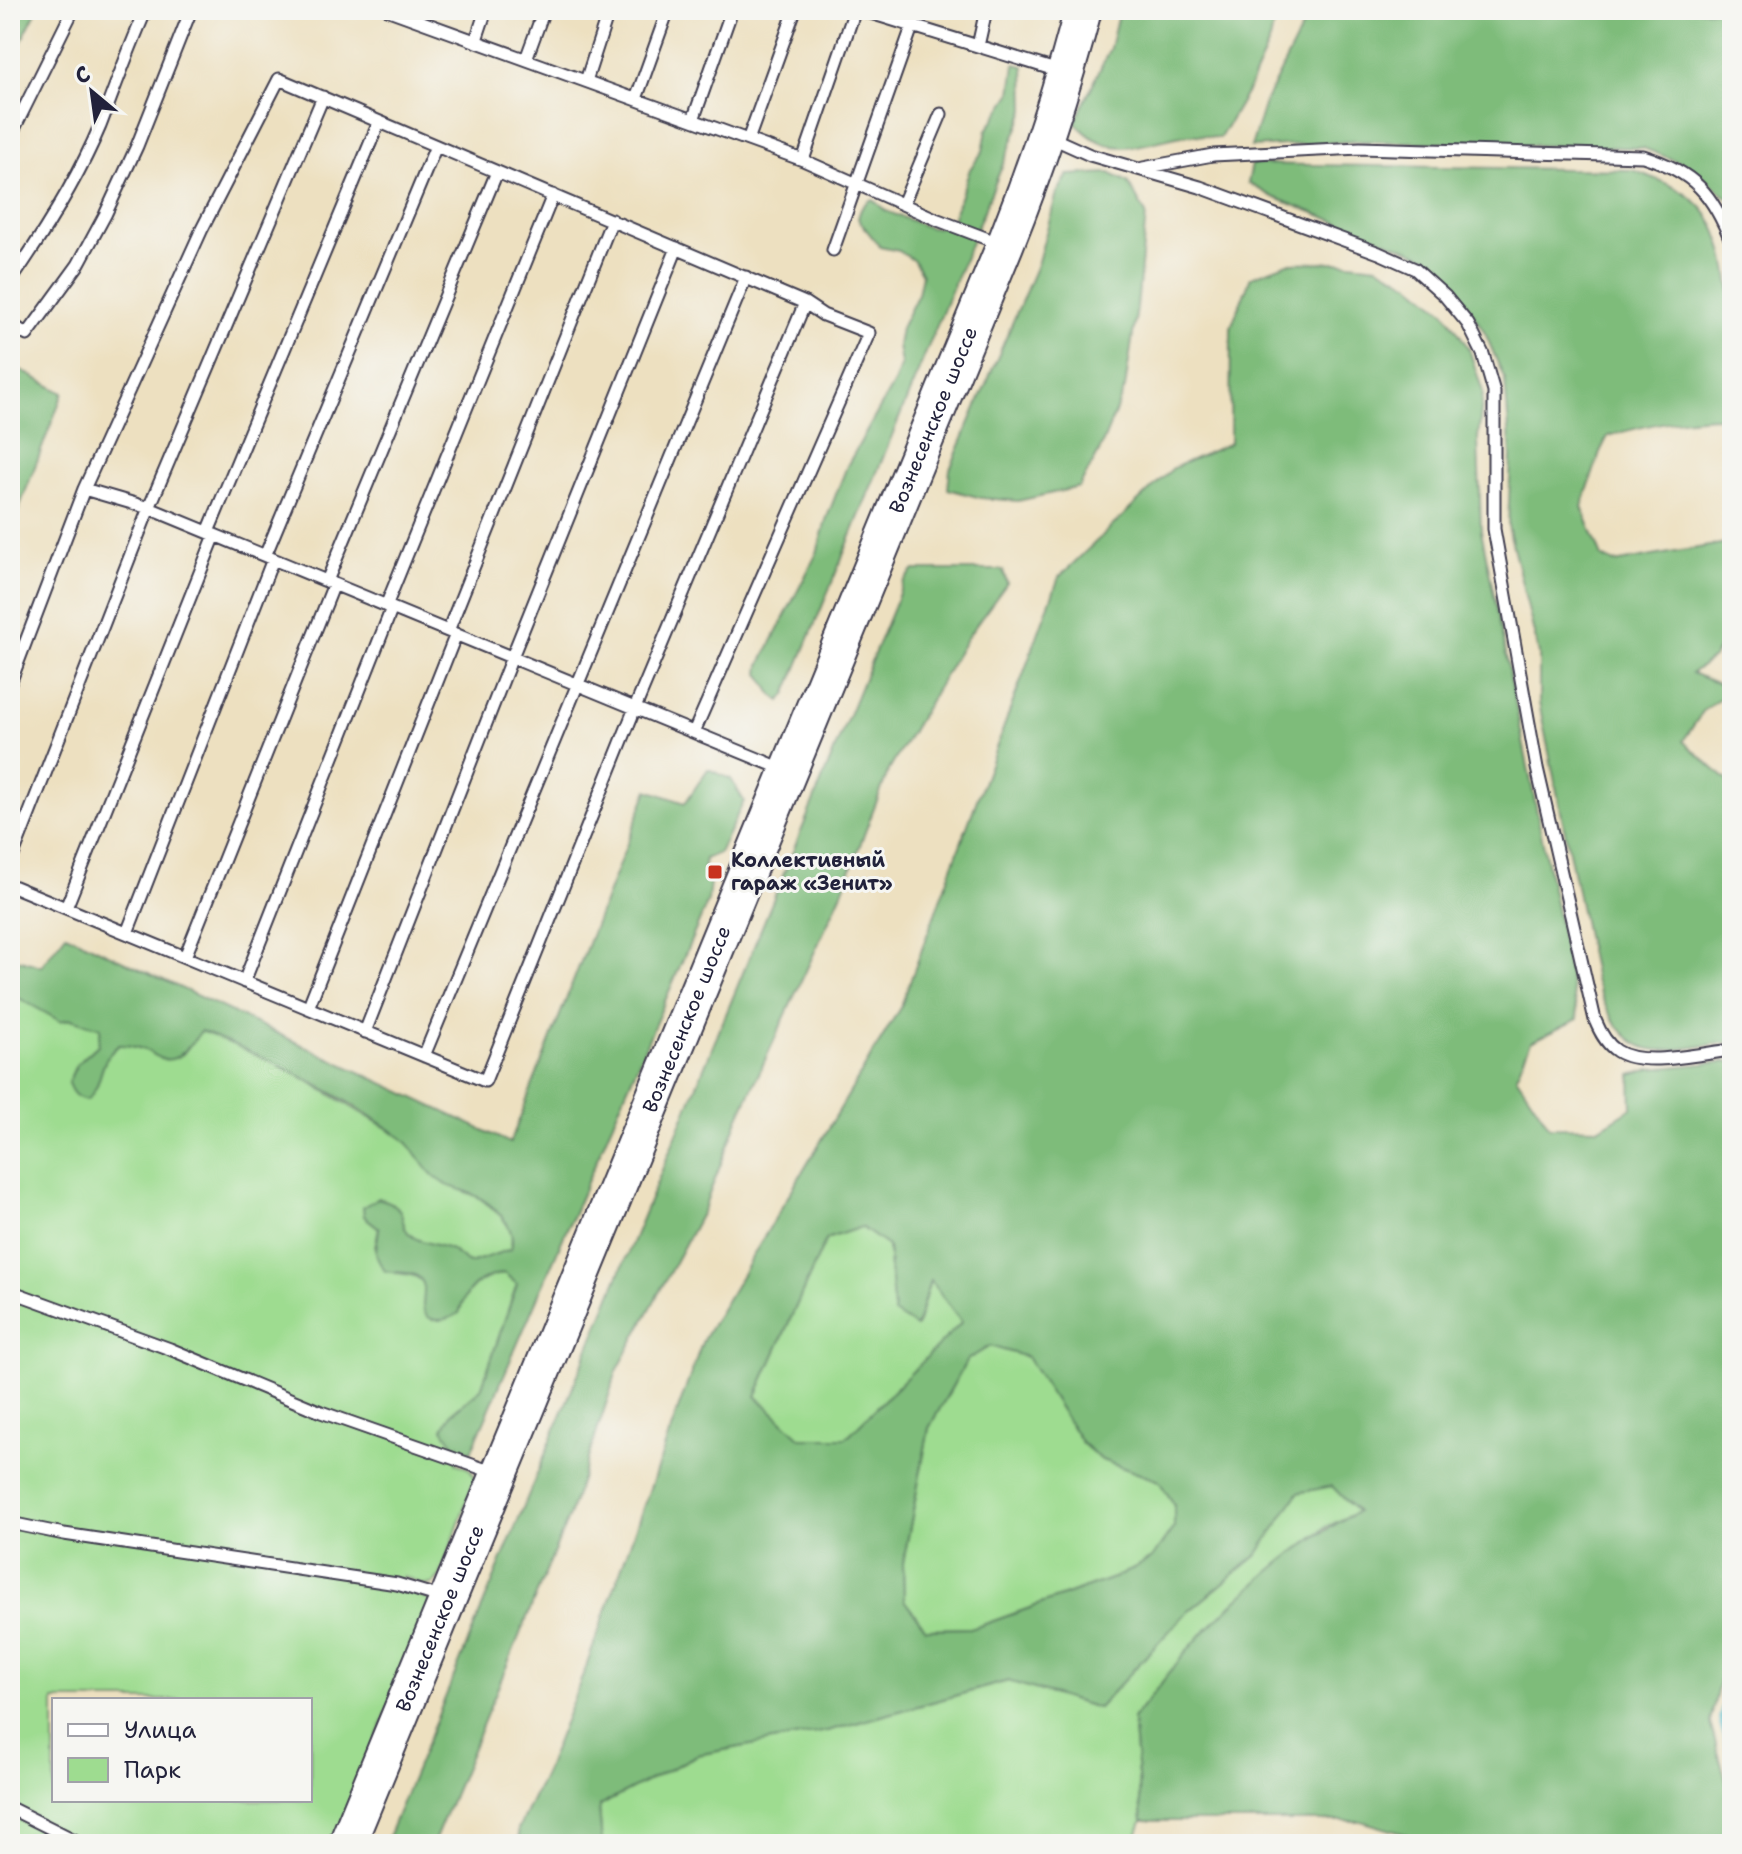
<svg xmlns="http://www.w3.org/2000/svg" width="1742" height="1854" font-family="'Shantell Sans',sans-serif">
<style>
.green{fill:#9edc90;stroke:#607f66;stroke-width:2;fill-rule:evenodd}
.forest{fill:#7ebc7a;stroke:#506f5a;stroke-width:2;fill-rule:evenodd}
.lines{fill:none;stroke-linecap:round;stroke-linejoin:round}
.stream{stroke:#4bb8c6;stroke-width:6}
.service-casing{stroke:#403e4f;stroke-width:15}
.primary-casing{stroke:#403e4f;stroke-width:40}
.service{stroke:#fff;stroke-width:11}
.primary{stroke:#fff;stroke-width:36}
.poi-dot{fill:#c8321e;stroke:#f6f6f2;stroke-width:3}
.labels{text-anchor:middle;stroke-width:6;stroke-linejoin:round;paint-order:stroke}
.street-label{font-size:20px;fill:#22223b;stroke:#f6f6f2}
.poi-label{font-size:20px;font-weight:bold;fill:#22223b;stroke:#f6f6f2;text-anchor:start}
</style>
<rect width="100%" height="100%" fill="#f6f6f2"/>
<filter id="ink" filterUnits="userSpaceOnUse"><feTurbulence type="fractalNoise" baseFrequency=".0125" numOctaves="2"/><feDisplacementMap in="SourceGraphic" scale="16" xChannelSelector="R" yChannelSelector="G"/><feConvolveMatrix kernelMatrix="1 2 1 2 8 2 1 2 1" color-interpolation-filters="sRGB"/></filter>
<filter id="wash" filterUnits="userSpaceOnUse"><feTurbulence type="fractalNoise" baseFrequency=".006" numOctaves="4" result="noise"/><feDisplacementMap in="SourceGraphic" scale="32" xChannelSelector="R" yChannelSelector="G"/><feGaussianBlur stdDeviation="1.8" result="paint"/><feColorMatrix in="noise" values="0 0 0 0 0 0 0 0 0 0 0 0 0 0 0 0 0 1.4 0 .05"/><feComposite in="paint" operator="in"/></filter>
<g filter="url(#wash)">
<rect width="100%" height="100%" fill="#ede0c0"/>
<path class="green" d="M10,993L60,1020L71,1019L101,1027L98,1045L76,1065L68,1083L97,1085L105,1058L119,1045H127L175,1058L183,1054L201,1030L280,1064L398,1135L412,1146L443,1183L479,1197L502,1217L512,1232L511,1249L470,1263C461,1260 458,1253 449,1249C438,1244 424,1244 413,1237C394,1224 413,1207 378,1198L364,1216L379,1228L375,1246L394,1273C447,1276 409,1299 433,1320L459,1313C466,1288 478,1279 504,1273L517,1284L481,1389L451,1413L454,1445L462,1448L456,1463L470,1469L475,1477L440,1577L433,1584L424,1585L403,1576L398,1588L432,1601L333,1844H10ZM54,1700H310V1800H54Z
M861,1227L888,1246L894,1312L917,1326L930,1280L963,1322L846,1438H800L756,1396L826,1239Z
M990,1346L1027,1357L1082,1443L1102,1460L1159,1481L1174,1504V1527L1152,1558L1119,1576L974,1628L925,1629L904,1600L903,1563L929,1428L967,1360Z
M1332,1486L1357,1512L1326,1527L1281,1562L1201,1635L1133,1719L1142,1821L1134,1844H602L599,1806L697,1755L827,1731L1009,1681L1098,1708L1183,1616L1257,1555L1298,1492Z"/>
<path class="forest" d="M10,10H37L10,64Z
M1119,10H1276L1270,41L1248,90L1220,138C1210,137 1198,134 1188,135C1142,142 1112,164 1075,122L1110,48Z
M1311,10H1732V197L1728,198L1690,166L1643,148L1360,141L1251,147L1265,102Z
M1015,64L1024,66L1025,110L786,695L780,701C769,695 768,683 759,674L760,665L817,553L826,520L847,466L895,381L901,364L898,346L901,328L918,294L922,275L914,261L899,251L880,247L858,219C860,209 863,204 872,199L886,211L930,228L950,226L970,169L983,151L987,130L1011,94Z
M1252,164L1633,170C1656,179 1680,187 1698,204C1742,244 1732,361 1732,417C1688,416 1650,424 1608,436L1600,452L1582,507L1602,557L1614,563L1726,543L1730,629L1714,657L1692,673L1732,690L1704,710L1683,741L1728,781L1732,779V1042C1708,1044 1682,1051 1658,1050C1623,1049 1604,1007 1595,980L1539,703V654L1508,526L1511,456L1505,380L1485,333L1455,284L1428,257L1273,197L1248,183Z
M1109,173L1128,182L1146,214L1137,308L1125,388L1099,452L1079,487L1018,501L981,498L948,489L950,469L1037,265L1057,193L1068,175Z
M1340,262L1378,266L1412,285L1445,312L1469,349L1483,392L1478,439L1481,530L1578,1019L1531,1042L1516,1076L1550,1127L1600,1128L1632,1108L1631,1075L1651,1069L1732,1061V1624L1710,1723L1732,1802V1844H1438L1361,1821H1142L1133,1719C1156,1691 1178,1659 1203,1633C1249,1587 1299,1542 1357,1512L1332,1486L1298,1493L1257,1555L1183,1616L1098,1708L1008,1681L827,1731L697,1755L599,1806L602,1844H520L518,1829L544,1774L586,1667L703,1340L901,1006L1059,577L1173,468L1230,443L1231,327L1251,277L1288,263ZM861,1227L888,1246L894,1313L916,1327L930,1281L962,1322L846,1438H801L756,1396L826,1239ZM990,1346L1027,1357L1082,1443L1102,1460L1159,1481L1174,1504V1527L1152,1558L1119,1576L974,1628L926,1629L904,1600L903,1563L929,1428L967,1360Z
M17,368L63,393L10,532V382Z
M914,570H1003L1007,583L966,639L888,772L842,892L739,1117L703,1210L617,1371L569,1516L433,1844H385L904,581Z
M708,769L731,779L744,801L719,853L705,859L703,870L710,882L708,901L471,1452L454,1445L443,1429L451,1414L481,1389L517,1284L504,1273C478,1278 466,1288 459,1313C448,1321 425,1326 423,1306C423,1295 428,1284 417,1276C409,1271 395,1273 385,1271C371,1252 377,1249 379,1228L364,1216L363,1207L378,1198C414,1207 394,1224 413,1237C424,1244 438,1244 449,1249C458,1253 461,1260 470,1263L511,1249C518,1225 491,1203 472,1194C463,1189 451,1188 443,1183C425,1173 418,1150 402,1138C340,1092 271,1060 201,1031C161,1087 162,1043 119,1045C96,1062 105,1083 87,1100C76,1098 72,1094 68,1083L76,1065L98,1045L101,1028L71,1019L60,1021L10,993V957L41,966L66,934L510,1143L648,790L685,803Z"/>
<g class="lines">
<path class="stream" d="M1732,1672L1721,1719L1732,1762"/>
</g>
</g>
<g filter="url(#ink)">
<g class="lines">
<g class="service-casing">
<path id="service" d="M389,10L803,160L938,220L1001,244
M861,10L1062,72
M476,40L486,10
M978,46L986,10
M526,59L544,10
M586,81L609,10
M636,99L668,10
M693,120L732,10
M10,137L73,10
M1050,137L1090,155L1200,187L1379,253L1415,269L1445,296L1468,324L1483,354L1494,392V529L1537,768L1595,1020C1600,1032 1606,1044 1617,1051C1643,1068 1702,1053 1732,1050
M748,140L795,10
M803,160L855,10
M1143,168L1213,155L1360,148L1643,156C1694,172 1713,194 1732,243
M903,204L941,114
M833,250L918,10
M10,282C44,233 77,181 100,126C115,87 129,48 146,10
M10,323L27,335L78,265L105,215L137,146L191,10
M84,489L149,508L785,770
M208,532L379,122
M265,556L436,146
M327,581L497,172
M386,606L553,195
M448,631L612,220
M10,683L84,489L202,229L279,79L805,303L823,315L869,333L694,732
M10,863L149,508L323,97
M10,885L485,1081L635,708L805,303
M66,908L215,535
M127,933L273,559
M185,957L334,584
M244,982L392,608
M308,1008L456,634
M365,1032L512,657L677,248
M424,1056L746,277
M10,1291L170,1349L321,1412L495,1473
M10,1523L64,1534L397,1584L444,1598
M10,1808L82,1844"/>
</g>
<g class="primary-casing">
<g id="primary">
<path id="s1" d="M347,1844L1005,245C1036,168 1062,90 1083,10"/>
</g>
</g>
<use href="#service" class="service"/>
<use href="#primary" class="primary"/>
</g>
</g>
<rect class="poi-dot" x="707" y="864" width="16" height="16" rx="4"/>
<g class="labels">
<g class="street-label">
<text dy="7" stroke="none"><textPath href="#s1" startOffset="1540">Вознесенское шоссе</textPath></text>
<text dy="7" stroke="none"><textPath href="#s1" startOffset="892">Вознесенское шоссе</textPath></text>
<text dy="7" stroke="none"><textPath href="#s1" startOffset="244">Вознесенское шоссе</textPath></text>
</g>
<g class="poi-label">
<text x="731" y="867">Коллективный<tspan x="731" dy="23">гараж «Зенит»</tspan></text>
</g>
</g>
<rect width="1742" height="1854" fill="none" stroke="#f6f6f2" stroke-width="40"/>
<rect x="52" y="1698" width="260" height="104" fill="#f6f6f2" stroke="#a1a1a9" stroke-width="2"/>
<rect x="68" y="1724" width="40" height="12" fill="#ffffff" stroke="#a1a1a9" stroke-width="2"/>
<text x="124" y="1738" font-size="24" fill="#22223b">Улица</text>
<rect x="68" y="1758" width="40" height="24" fill="#9edc90" stroke="#a1a1a9" stroke-width="2"/>
<text x="124" y="1778" font-size="24" fill="#22223b">Парк</text>
<g transform="translate(92 92) rotate(331)" stroke="#f6f6f2" stroke-width="6" paint-order="stroke">
<path d="M0-6L14 30L0 20L-14 30Z" fill="#22223b"/>
<text y="-12" font-size="22" font-weight="bold" text-anchor="middle" fill="#22223b">С</text>
</g>
</svg>
